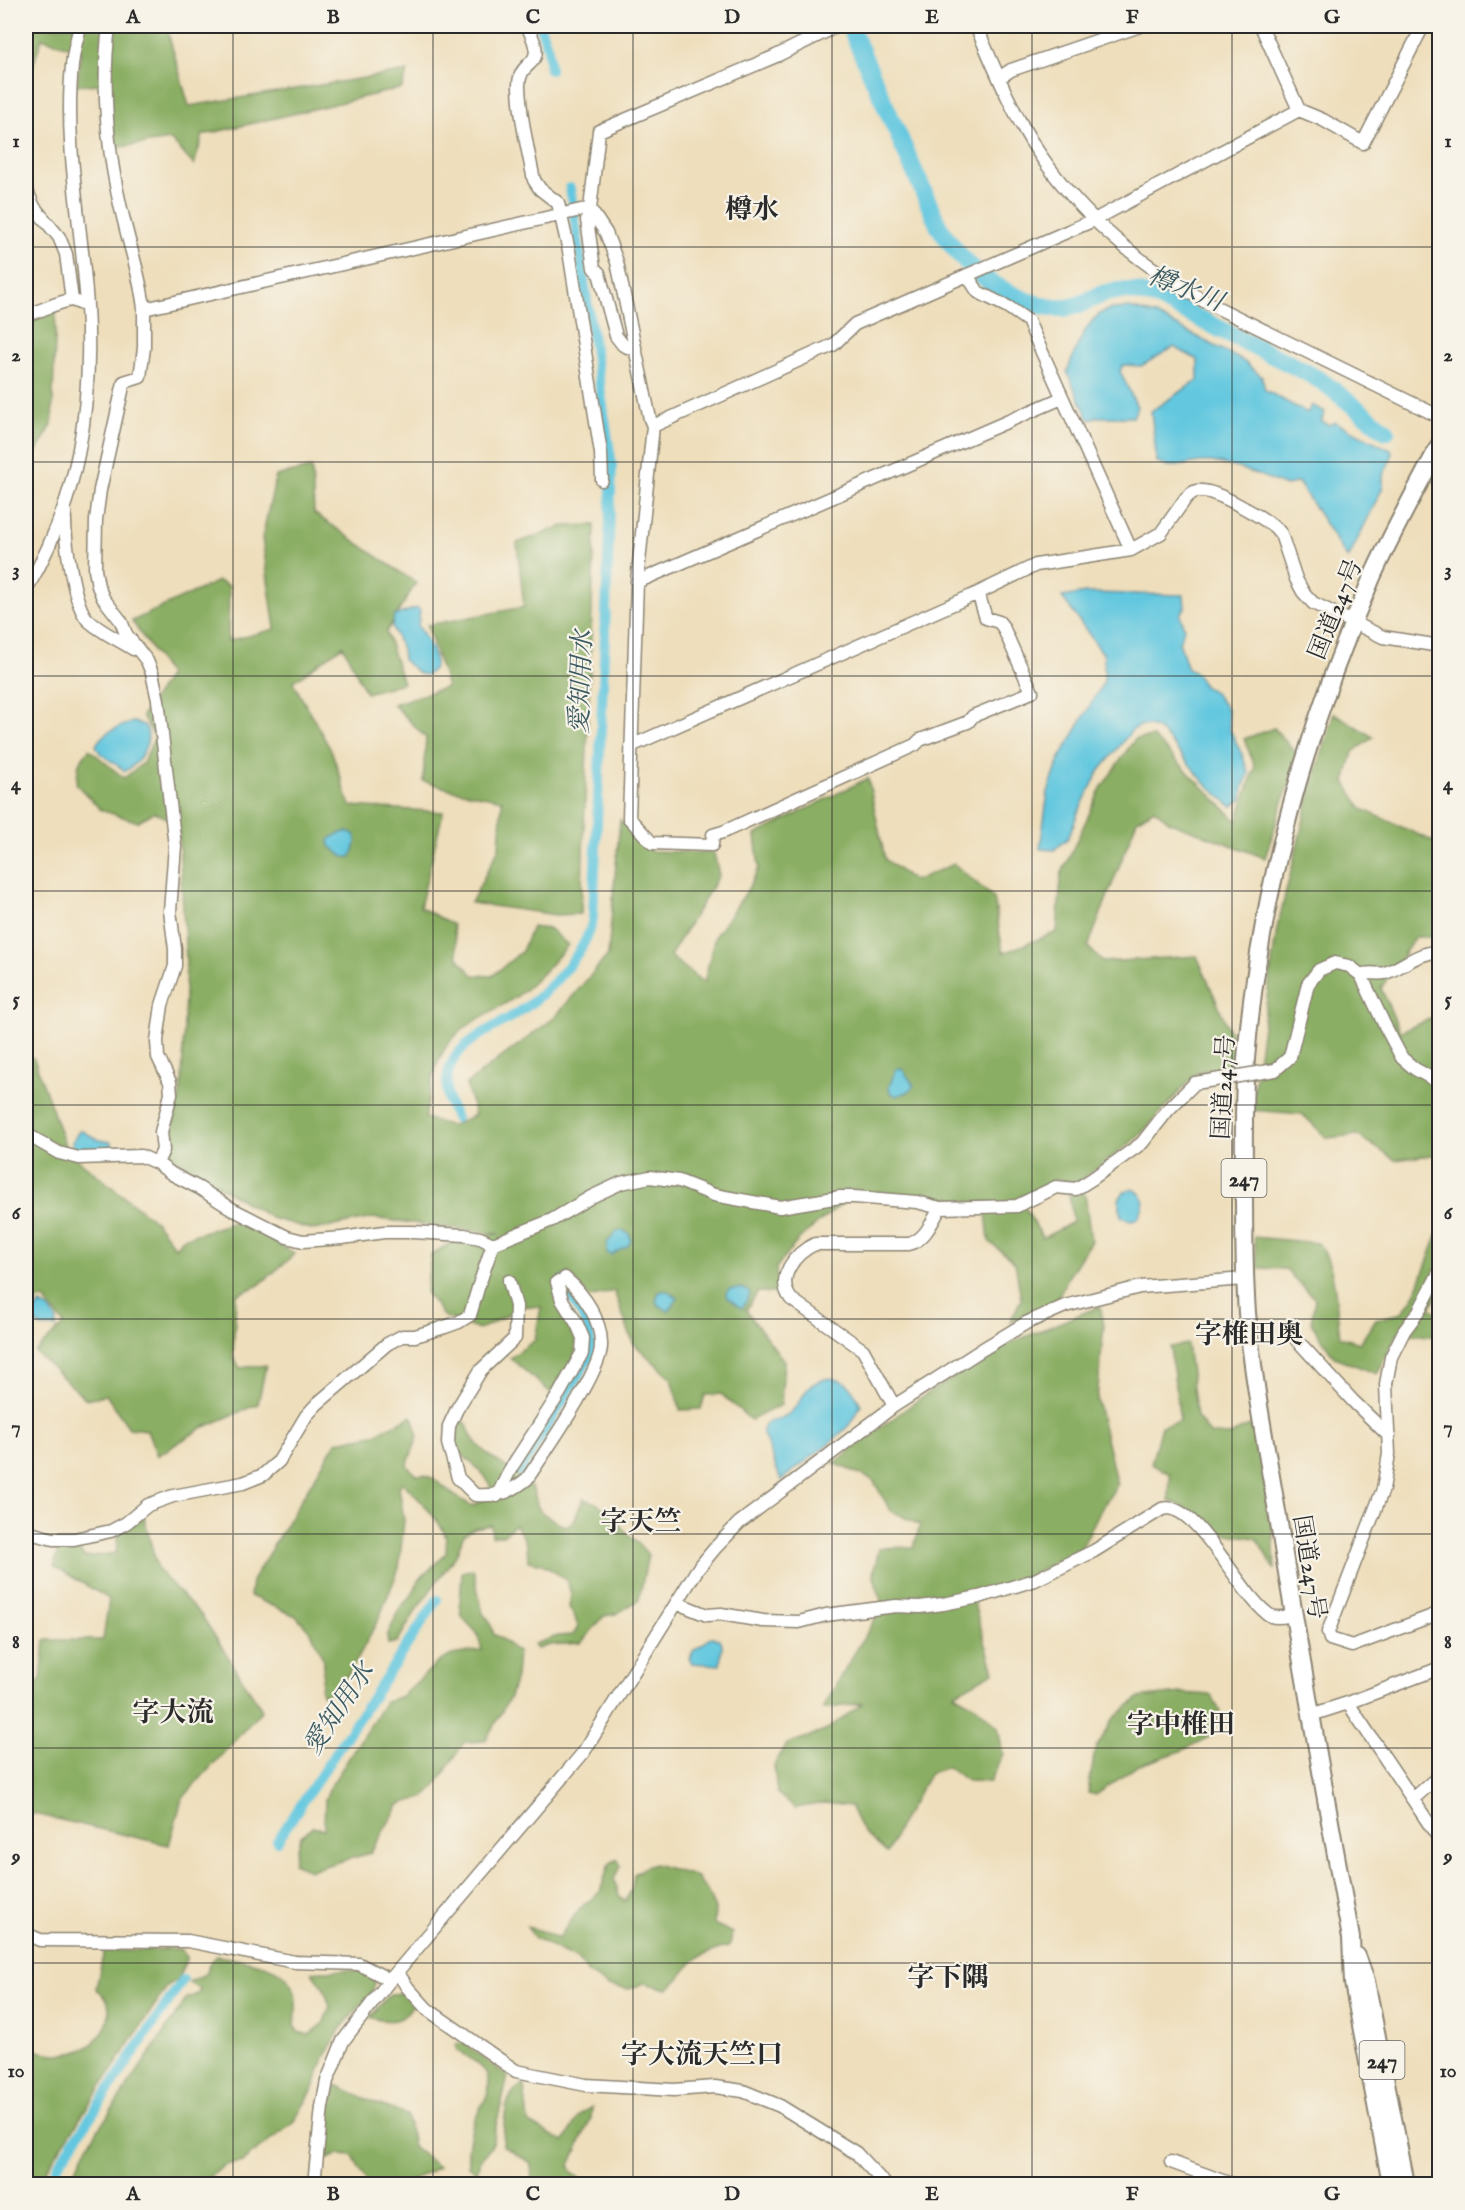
<svg xmlns="http://www.w3.org/2000/svg" width="1465" height="2210" font-family="'IM FELL English','Noto Serif JP',serif">
<style>
.forest{fill:#8aae63;stroke:#5a6c47;stroke-width:1.5}
.water{fill:#62c7df;stroke:#467985;stroke-width:1.5}
.lines{fill:none;stroke-linecap:round;stroke-linejoin:round}
.canal{stroke:#62c7df;stroke-width:10}
.river{stroke:#62c7df;stroke-width:18}
.minor-casing{stroke:#8c8473;stroke-width:15}
.highway-casing{stroke:#8c8473;stroke-width:20}
.minor{stroke:#fff;stroke-width:12}
.highway{stroke:#fff;stroke-width:16}
.minor-bridge-casing{stroke:#8c8473;stroke-width:15;stroke-linecap:butt}
.minor-bridge{stroke:#fff;stroke-width:12}
.grid{fill:none;stroke:#2b2b2b;stroke-width:1.5;stroke-opacity:0.55}
.labels{text-anchor:middle;stroke-width:4.5;stroke-linejoin:round;paint-order:stroke}
.shield{fill:#f7f3e8;stroke:#686764;stroke-width:1.5}
.shield-label{font-size:22px;font-weight:bold;fill:#2b2b2b}
.street-label{font-size:24px;fill:#2b2b2b;stroke:#f7f3e8}
.water-label{font-size:26px;font-style:italic;fill:#3c5a61;stroke:#f7f3e8}
.quarter-label{font-size:27px;font-weight:bold;fill:#2b2b2b;stroke:#f7f3e8}
.neatline{fill:none;stroke:#2b2b2b;stroke-width:2}
.grid-label{font-size:20px;text-anchor:middle;font-weight:bold;fill:#2b2b2b}
</style>
<rect width="100%" height="100%" fill="#f7f3e8"/>
<filter id="ink" filterUnits="userSpaceOnUse"><feTurbulence type="fractalNoise" baseFrequency=".0167" numOctaves="2"/><feDisplacementMap in="SourceGraphic" scale="12" xChannelSelector="R" yChannelSelector="G"/><feConvolveMatrix kernelMatrix="1 2 1 2 8 2 1 2 1" color-interpolation-filters="sRGB"/></filter>
<filter id="wash" filterUnits="userSpaceOnUse"><feTurbulence type="fractalNoise" baseFrequency=".008" numOctaves="4" result="noise"/><feDisplacementMap in="SourceGraphic" scale="24" xChannelSelector="R" yChannelSelector="G"/><feGaussianBlur stdDeviation="1.35" result="paint"/><feColorMatrix in="noise" values="0 0 0 0 0 0 0 0 0 0 0 0 0 0 0 0 0 1.4 0 .05"/><feComposite in="paint" operator="in"/></filter>
<g filter="url(#wash)">
<rect width="100%" height="100%" fill="#eedebb"/>
<path class="forest" d="M26,26H166L189,106L408,71L402,88L203,135L194,165L171,140L114,148L109,84L77,85L81,51L42,38L26,86Z
M56,311L52,425L35,454H26V323Z
M312,468L314,513L416,583L386,632L403,683L366,693L343,646L293,682L332,752L350,806L443,812L420,907L453,925L458,958L473,975L492,976L522,951L532,927L550,929L568,945C552,963 536,982 516,997C491,1014 458,1024 443,1052C432,1071 429,1097 425,1118L451,1126L475,1115L466,1084L554,1018L608,955L620,820L650,851L714,853L719,875L670,956L704,983L715,936L745,894L759,868L755,835L868,778L885,859L914,881L954,864L994,898L1003,953L1057,932L1061,875L1101,788L1135,739L1153,737L1237,821L1255,767L1244,739L1274,728L1298,755L1265,858L1170,822L1154,809L1137,820L1088,947L1103,962L1197,956L1232,1037L1237,1063L1198,1072L1136,1139L1077,1183L1057,1179L1019,1198L1043,1238L1073,1222L1069,1194H1085L1091,1241L1069,1276L1055,1303L1010,1322L1021,1299L1015,1263L989,1241L985,1203L856,1192L800,1238L776,1268L778,1293L758,1292L746,1310L784,1361L781,1405L751,1420L721,1394L705,1395L701,1409L680,1410L672,1379L633,1343L614,1291L590,1298L569,1273L554,1281L576,1333L575,1359L551,1393L510,1358L535,1340L541,1307L524,1306L479,1330L443,1316L426,1292L431,1255L458,1238L499,1234L372,1218L314,1230L271,1218L168,1155L182,1082L186,960L178,823L154,812L138,822L101,810L76,784L79,763L89,749L124,778L143,763L155,737L142,716L169,675L132,621L218,581L229,586L228,641L275,629L262,538L276,476Z
M595,525L581,914L556,915L471,903L499,848L502,800L453,790L423,781L426,738L393,704L447,687L427,625L524,607L517,543L563,526Z
M1334,713L1373,737L1353,752L1345,782L1362,809L1439,844V937H1415L1381,988L1400,1032L1439,1015V1154L1395,1160L1357,1135L1327,1138L1302,1114L1251,1110L1277,928L1313,782Z
M26,1053L34,1059L67,1151L155,1221L175,1247L184,1238L237,1221L295,1254L259,1285L236,1295L233,1356L240,1368L266,1365L258,1404L202,1428L157,1456L147,1430L129,1428L106,1395L86,1399L35,1352L64,1324L44,1299L26,1303Z
M1439,1231V1291L1430,1308L1439,1314V1337L1398,1333L1377,1374L1334,1357L1311,1323L1315,1299L1285,1269L1258,1268L1254,1237L1318,1243C1337,1265 1336,1309 1340,1337L1360,1343L1376,1319L1402,1313L1415,1294Z
M1100,1306L1104,1325L1097,1400L1117,1485L1100,1511L1082,1547L1010,1587L971,1594L994,1672L954,1694L977,1707L998,1727L1003,1754L990,1782L968,1781L947,1767L930,1773L900,1825L887,1853L863,1832L850,1806L825,1803L795,1808L777,1793L774,1765L787,1744L825,1731L863,1703L823,1709L839,1679L878,1614L881,1601L873,1574L879,1548L914,1547L920,1525L891,1511L873,1480L834,1463L919,1399L1003,1346Z
M1187,1344L1197,1417L1210,1434L1230,1435L1254,1423L1272,1510L1275,1570L1256,1538L1221,1533L1190,1511L1169,1500L1170,1474L1151,1464L1161,1426L1180,1421L1170,1347Z
M412,1416L418,1436L407,1466L417,1475C434,1473 442,1487 455,1496C460,1500 467,1502 472,1506L492,1495C490,1460 438,1459 458,1419L467,1424C473,1453 507,1464 526,1482C537,1492 534,1496 538,1507C543,1516 556,1521 565,1526L573,1523L583,1499C608,1504 611,1518 628,1534C636,1542 641,1545 648,1555L639,1600L616,1614L604,1616L581,1643L549,1645L537,1649L534,1644L558,1636L573,1635L578,1627L575,1617L569,1607L571,1594L567,1580L542,1564L528,1561C528,1546 525,1537 515,1525L503,1535L492,1536L491,1525L474,1528L463,1536L457,1554L419,1606L397,1642L388,1644L387,1636L400,1608L412,1595L419,1580L446,1553C446,1548 447,1543 446,1538C443,1522 414,1494 402,1482L399,1488L404,1520L399,1568L379,1618L353,1667L340,1687L323,1695L321,1691L324,1661L311,1632L296,1616L250,1596L252,1581L336,1442L373,1435Z
M144,1518L158,1570L202,1616L262,1710L182,1799L169,1845L26,1812V1689L41,1680L45,1640H103L109,1599L54,1566L59,1547L74,1544L85,1557L116,1553L118,1534Z
M473,1569L483,1614L489,1620L494,1635C505,1637 508,1647 518,1652L516,1677L510,1697L485,1741L464,1742C457,1753 435,1790 426,1796C417,1801 408,1800 399,1805L370,1853L310,1870L293,1863L300,1837L312,1827L324,1829L325,1799L330,1787L385,1702L402,1696L437,1663L452,1655L482,1650L477,1633L462,1617L460,1603L462,1572Z
M1181,1693L1212,1695L1220,1712L1211,1736L1181,1751L1137,1766L1096,1795L1088,1793L1095,1750L1114,1718L1138,1698Z
M617,1859L621,1866L614,1879L619,1895L625,1902L632,1888L634,1874L645,1867L655,1864L697,1877L707,1891L715,1909L714,1924L732,1933L730,1945C720,1950 707,1952 698,1958C685,1967 680,1981 667,1989L644,1983L629,1989L608,1986L588,1973L577,1959L535,1938L527,1927L542,1931L558,1939L580,1908L600,1892L609,1864Z
M180,1949L187,1957L178,1980L168,1985L46,2170L41,2184H26V2048C42,2052 58,2057 76,2052C97,2046 113,2025 108,2002C106,1997 100,1992 96,1988L104,1951Z
M217,1956C242,1961 288,1962 295,1993C297,2003 296,2016 295,2027L298,2032L309,2035L323,2024L330,2006L324,1989L312,1972C332,1970 354,1967 372,1976L375,1983L372,1992L341,2028L324,2058L312,2091L293,2123L242,2162L225,2165L207,2179L206,2184H68L90,2142L187,1998L196,1995L201,1990L189,1982L207,1973L209,1964Z
M404,1993L414,2004C410,2008 408,2012 404,2016C397,2023 379,2021 370,2017L390,1994Z
M463,2043L508,2076L491,2147L481,2160L476,2172L468,2166C467,2152 469,2138 473,2124C478,2106 497,2093 485,2072C480,2063 464,2055 456,2049V2044Z
M336,2085L377,2104L407,2115L413,2146L438,2167L405,2184H368L352,2155L339,2154L325,2160L328,2117Z
M524,2085L528,2122L564,2142C573,2127 576,2115 592,2107L591,2118L570,2165L571,2171L589,2184H615H532L531,2163L503,2146C504,2128 502,2091 524,2085Z"/>
<path class="water" d="M1129,308L1156,315L1243,361L1262,377L1265,390L1307,413L1312,405L1325,412L1321,421L1329,425L1335,422L1391,450L1393,454L1383,475V487L1348,559L1298,482L1286,486C1262,476 1238,466 1211,462C1192,459 1175,473 1157,462L1151,411L1198,380V360L1174,347L1141,366L1123,365L1120,371L1137,407L1133,417H1096L1089,420L1067,372C1075,352 1084,321 1105,311C1112,308 1121,309 1129,308Z
M1086,593L1184,595L1185,608L1180,614L1184,629L1179,642L1188,669L1196,673L1204,686L1214,692L1227,709L1230,730L1242,754L1249,774L1243,787L1242,799L1232,807L1205,783L1162,732L1153,727L1142,725L1132,730L1098,773L1078,813L1068,838L1054,850L1040,849L1048,792L1060,758L1104,681V655L1062,597Z
M417,608L420,610L418,626C424,635 439,657 434,667C433,670 430,672 427,675L420,674L403,660L402,649L392,627L394,616Z
M133,722L144,725C155,739 139,764 125,771L100,753L96,746C101,732 119,727 133,722Z
M346,832L354,834C358,842 355,850 350,857H344L330,846L329,840L338,834Z
M901,1068L914,1085L908,1092L896,1096L890,1092L889,1087L896,1069Z
M80,1130L99,1140L111,1142L113,1146C103,1157 86,1154 73,1150L72,1142Z
M1132,1189C1148,1195 1145,1206 1138,1219L1129,1220L1121,1216L1119,1199L1124,1192Z
M617,1231H624L629,1234L631,1240L628,1246L611,1255L607,1253V1243Z
M730,1289C737,1289 746,1286 750,1294L743,1307L741,1308L727,1297L726,1293Z
M663,1291H668L678,1298L669,1311L659,1306L656,1301L659,1292Z
M40,1304L49,1308L57,1320L56,1327H42L32,1321L31,1317Z
M830,1378C850,1381 851,1387 861,1405L849,1425L837,1437L781,1480L762,1431L766,1423C774,1420 786,1418 792,1411C808,1395 801,1384 830,1378Z
M711,1638L720,1639L722,1644L720,1665L692,1663L689,1658L694,1650Z"/>
<g class="lines">
<path class="canal" d="M540,26L548,49L550,70
M456,1118C449,1106 447,1097 447,1083C448,1042 494,1030 522,1010C549,992 588,950 593,918L612,466L570,188
M520,1471L590,1356C595,1328 576,1305 562,1282
M277,1841L437,1600
M50,2184L58,2165L183,1980"/>
<path class="river" d="M850,26L939,227C948,240 956,252 967,263C989,285 1034,310 1066,308C1078,307 1089,300 1100,295C1121,287 1138,292 1158,298L1302,370L1323,382L1386,431"/>
</g>
</g>
<g filter="url(#ink)">
<g class="lines">
<g class="minor-casing">
<path id="minor" d="M109,26C101,92 108,160 125,225C132,254 141,280 144,309L581,210L590,209L599,131L776,56L837,26
M527,26C551,72 518,55 519,87C520,117 528,151 534,180L540,189L558,203L569,251L601,453L602,480
M976,26C993,64 1009,105 1031,141C1075,211 1134,261 1204,301L1440,417
M1261,26L1299,110L1323,120L1363,143L1423,26
M999,78L1011,70L1140,26
M26,189L34,207L59,237L66,254L72,300L87,306
M590,209L606,233L617,262L650,419L653,426L637,582L629,818L652,843L712,845L713,835L723,832L915,745L920,740L968,722L973,716L1032,692L1003,627L999,622L986,618L978,593
M590,209L587,220L594,268L599,273L616,336L623,345L635,350
M967,275L978,292L1008,307L1028,321L1131,550
M144,309V348L140,377L124,382L100,490L96,520L95,570L98,586L103,598L121,621L126,634L147,661L152,673L158,700L175,846L170,911L175,949V966L162,1005L157,1041L158,1057L170,1082L171,1094L161,1132L163,1150L157,1163
M26,315C42,311 56,302 72,300
M653,426L833,345L855,324L1094,220L1299,110
M65,512C64,534 73,608 89,621C101,632 119,640 133,649
M637,582L1062,398
M26,590C78,502 93,408 87,306C82,226 64,146 72,66C73,52 77,39 80,26
M631,746L978,593L1036,565L1131,550L1161,533L1186,498C1191,493 1195,490 1202,491C1218,491 1261,517 1275,527L1281,534L1296,579L1303,592L1313,603L1383,637L1440,646
M1361,975C1369,971 1377,975 1385,973C1403,967 1419,951 1440,952
M1275,1070L1290,1057L1308,984L1319,970L1335,963L1349,966L1361,975L1384,1024L1402,1058L1415,1069L1440,1083
M26,1134L59,1153L79,1158L141,1156L157,1163L172,1174L199,1188L232,1209L287,1237L303,1241L342,1238L384,1232H413L464,1235L480,1238L493,1244L552,1220L591,1197L621,1183L650,1177L679,1181L714,1195L780,1207L840,1197H854L917,1202L940,1208L1017,1206L1056,1187L1076,1189L1092,1179L1142,1143L1168,1110L1195,1083L1221,1079
M1440,1271L1419,1311L1404,1331L1391,1357L1386,1384L1389,1454L1383,1489L1328,1632L1330,1639L1352,1646L1440,1613
M509,1281L516,1306L515,1338L481,1370L457,1409L449,1426L448,1443L458,1478L475,1495C499,1496 508,1494 527,1479C544,1453 601,1372 601,1346C602,1320 584,1294 565,1278
M1296,1339L1353,1401L1389,1436
M894,1406L863,1350L791,1299C775,1278 795,1253 815,1244H909C925,1240 932,1222 940,1208
M497,1496L511,1468L559,1394L582,1353L583,1338L577,1324L562,1300L557,1282
M26,1532L53,1539H74L111,1531L126,1523L148,1505L173,1496L243,1483L263,1475L279,1461L306,1416L317,1404L387,1344L402,1336H415L445,1327L459,1322L470,1315L478,1288L493,1244
M677,1603L707,1615L721,1614L763,1621L799,1622L826,1615L896,1606L920,1607L943,1604L979,1597L1035,1580L1094,1551L1162,1509C1196,1498 1241,1599 1271,1616C1278,1619 1287,1616 1294,1615
M1348,1703L1440,1840
M1311,1715L1348,1703L1440,1668
M1413,1799L1440,1775
M26,1934L40,1940L188,1941L295,1962L359,1964L390,1980
M397,1972L408,1988L427,2009L516,2071L586,2085L674,2090L715,2087L743,2091L780,2106L856,2153L885,2184
M1171,2162L1231,2184
M314,2184L322,2107L327,2081L343,2041L390,1980L583,1753L697,1570L716,1547L739,1523L894,1406L983,1349L1026,1323L1065,1306L1140,1287L1245,1279"/>
</g>
<g class="highway-casing">
<path id="highway" d="M1357,1956L1366,1981L1406,2184
M1391,2184L1353,1983L1351,1938C1327,1806 1303,1674 1282,1542C1270,1466 1254,1390 1247,1313C1244,1272 1244,1231 1244,1190C1244,1146 1243,1102 1246,1059C1259,895 1307,725 1373,575C1393,531 1417,488 1440,444"/>
</g>
<use href="#minor" class="minor"/>
<use href="#highway" class="highway"/>
<g class="minor-bridge-casing">
<path id="minor-bridge" d="M1221,1079L1275,1070"/>
</g>
<use href="#minor-bridge" class="minor-bridge"/>
</g>
</g>
<path class="grid" d="M233,26V2184M433,26V2184M633,26V2184M832,26V2184M1032,26V2184M1232,26V2184M26,247H1440M26,462H1440M26,676H1440M26,891H1440M26,1105H1440M26,1319H1440M26,1534H1440M26,1748H1440M26,1963H1440"/>
<g class="labels">
<g class="shield">
<rect x="1221.5" y="1159" width="45" height="38" rx="4.5"/>
<rect x="1359.5" y="2041" width="45" height="38" rx="4.5"/>
</g>
<g class="shield-label">
<text x="1244" y="1186">247</text>
<text x="1382" y="2068">247</text>
</g>
<g class="street-label">
<text transform="translate(1335 609) rotate(-68)" y="8">国道247号</text>
<text transform="translate(1223 1087) rotate(-87)" y="8">国道247号</text>
<text transform="translate(1310 1567) rotate(81)" y="8">国道247号</text>
</g>
<g class="water-label">
<text transform="translate(1186 288) rotate(22)" y="9">樽水川</text>
<text transform="translate(580 682) rotate(-88)" y="9">愛知用水</text>
<text transform="translate(338 1708) rotate(-56)" y="9">愛知用水</text>
</g>
<g class="quarter-label">
<text x="752" y="218">樽水</text>
<text x="1249" y="1343">字椎田奥</text>
<text x="641" y="1530">字天竺</text>
<text x="173" y="1721">字大流</text>
<text x="1181" y="1733">字中椎田</text>
<text x="948" y="1986">字下隅</text>
<text x="702" y="2063">字大流天竺口</text>
</g>
</g>
<rect width="1465" height="2210" fill="none" stroke="#f7f3e8" stroke-width="66"/>
<rect x="33" y="33" width="1399" height="2144" class="neatline"/>
<g class="grid-label">
<text x="133" y="23">A</text>
<text x="333" y="23">B</text>
<text x="533" y="23">C</text>
<text x="732" y="23">D</text>
<text x="932" y="23">E</text>
<text x="1132" y="23">F</text>
<text x="1332" y="23">G</text>
<text x="16" y="147">1</text>
<text x="1448" y="147">1</text>
<text x="16" y="361">2</text>
<text x="1448" y="361">2</text>
<text x="16" y="576">3</text>
<text x="1448" y="576">3</text>
<text x="16" y="790">4</text>
<text x="1448" y="790">4</text>
<text x="16" y="1005">5</text>
<text x="1448" y="1005">5</text>
<text x="16" y="1219">6</text>
<text x="1448" y="1219">6</text>
<text x="16" y="1433">7</text>
<text x="1448" y="1433">7</text>
<text x="16" y="1648">8</text>
<text x="1448" y="1648">8</text>
<text x="16" y="1862">9</text>
<text x="1448" y="1862">9</text>
<text x="16" y="2077">10</text>
<text x="1448" y="2077">10</text>
<text x="133" y="2200">A</text>
<text x="333" y="2200">B</text>
<text x="533" y="2200">C</text>
<text x="732" y="2200">D</text>
<text x="932" y="2200">E</text>
<text x="1132" y="2200">F</text>
<text x="1332" y="2200">G</text>
</g>
</svg>
